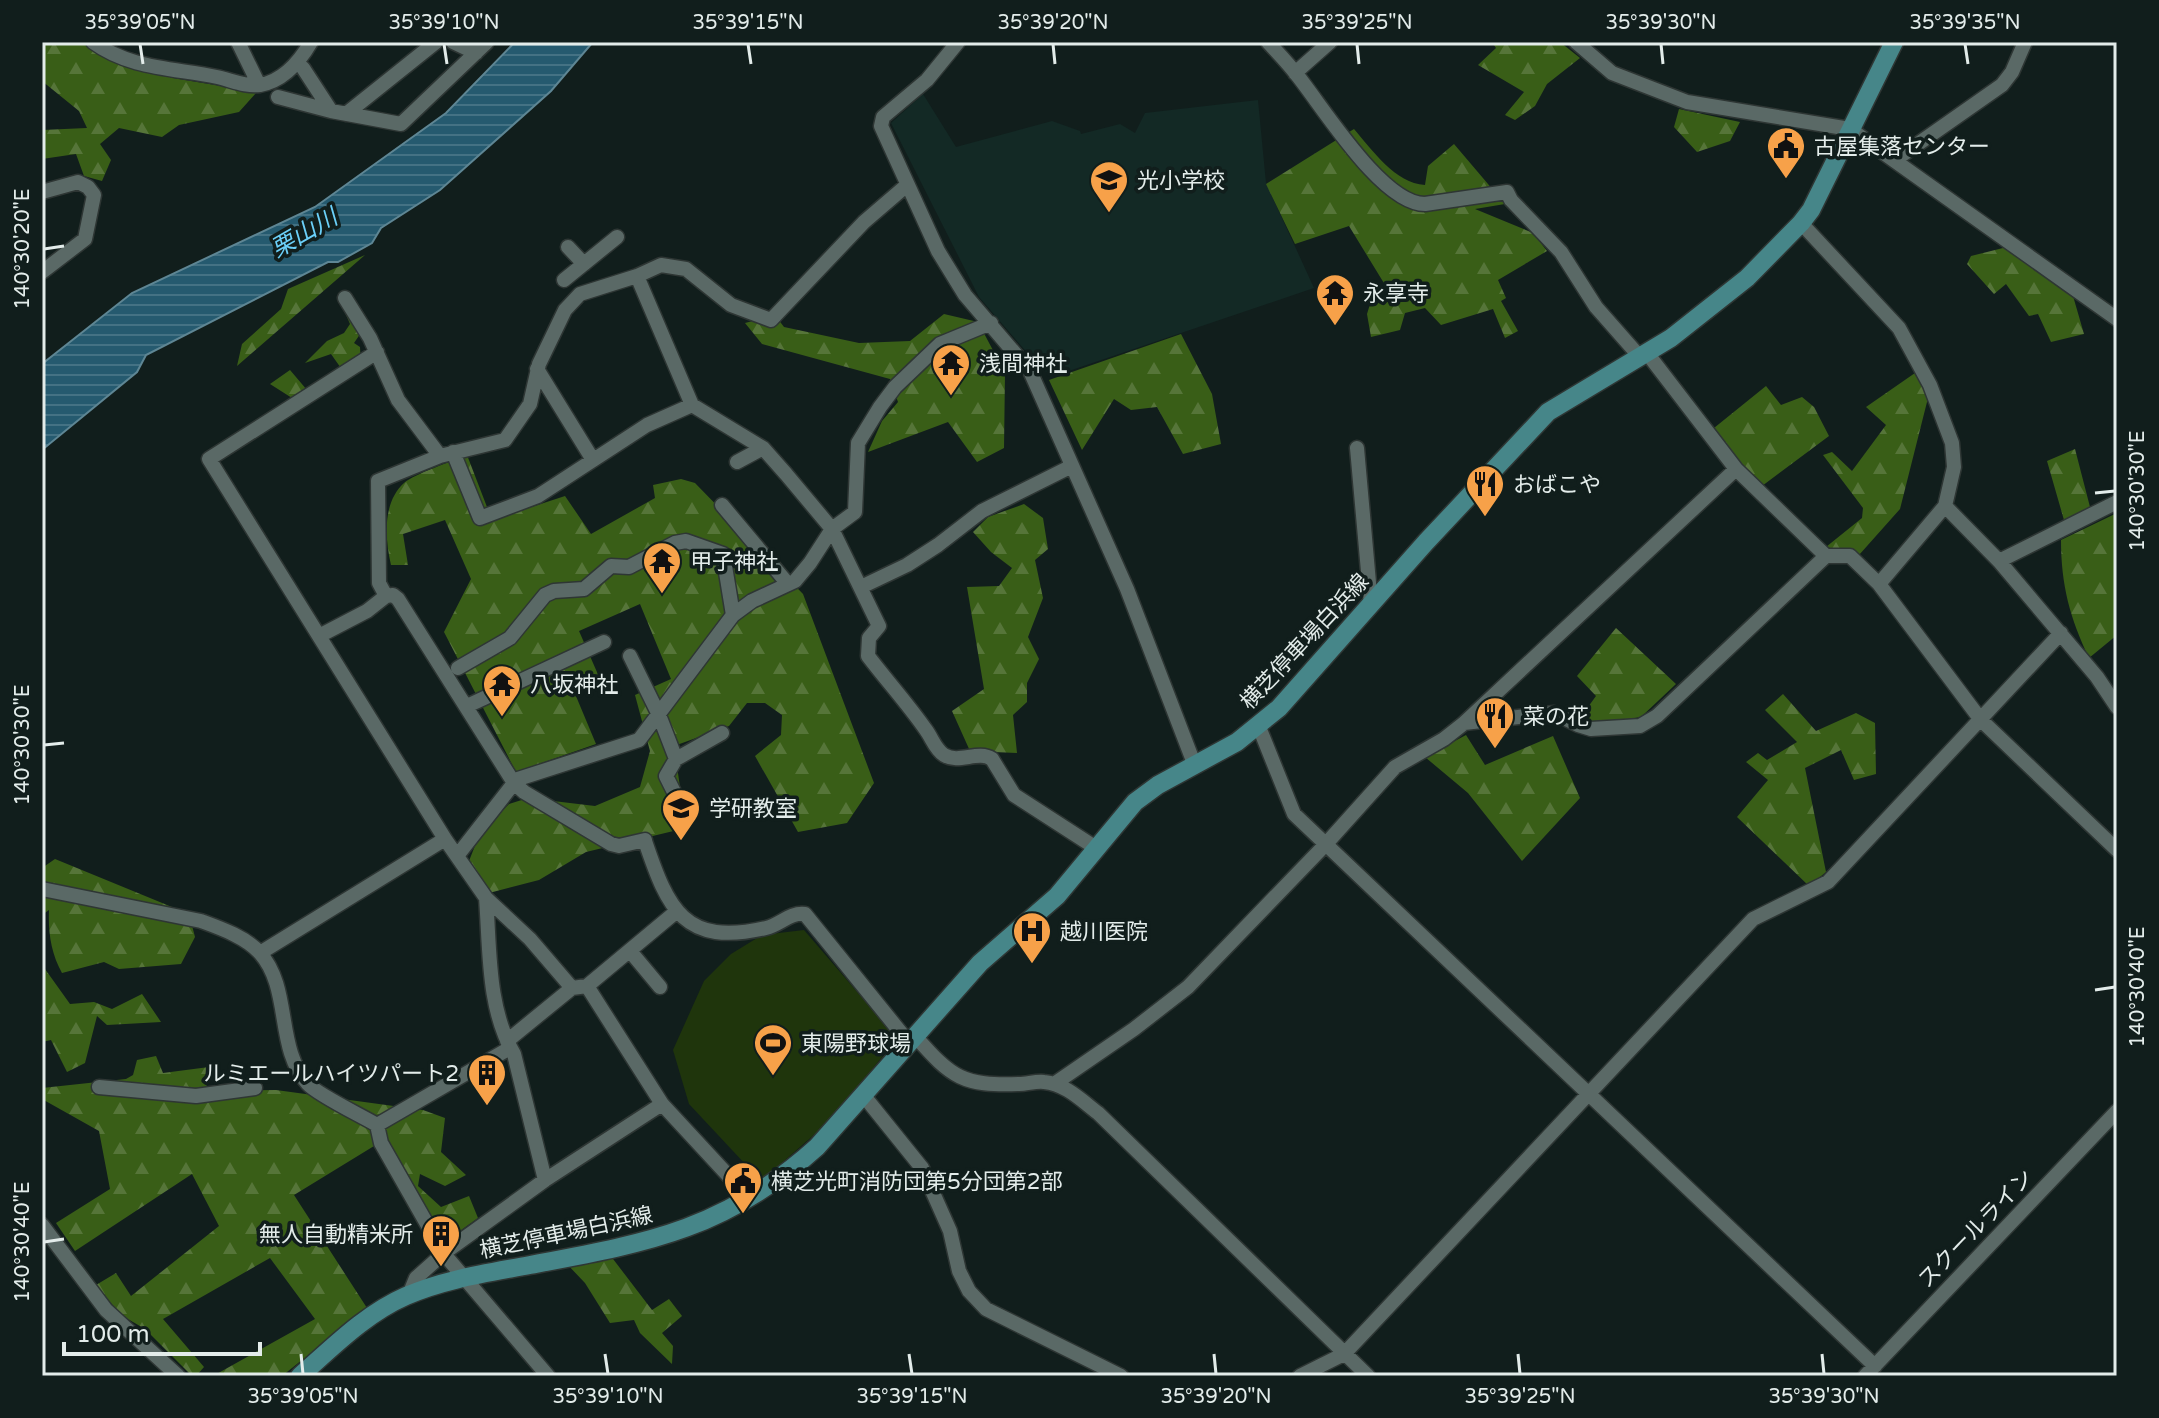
<svg xmlns="http://www.w3.org/2000/svg" width="2159" height="1418" font-family="'Varela Round','Noto Sans JP',sans-serif">
<style>
.built{fill:#132925}
.green{fill:#1f350c}
.forest{fill:url(#forest-firs)}
.water{fill:url(#water-rules);stroke:#5e8694;stroke-width:2}
.lines{fill:none;stroke-linecap:round;stroke-linejoin:round}
.minor-casing{stroke:#2e3634;stroke-width:17}
.major-casing{stroke:#2e3634;stroke-width:21}
.minor{stroke:#5a6966;stroke-width:14}
.major{stroke:#468689;stroke-width:18}
.ticks{fill:none;stroke:#e3ecea;stroke-width:3}
.labels{text-anchor:middle;stroke-width:7;stroke-linejoin:round;paint-order:stroke}
.poi-label{font-size:22px;fill:#e3ecea;stroke:#111e1c;text-anchor:start}
.street-label{font-size:22px;fill:#e3ecea;stroke:#111e1c}
.water-label{font-size:24px;font-style:italic;fill:#6bd0f9;stroke:#111e1c}
.neatline{fill:none;stroke:#e3ecea;stroke-width:3}
.ticks-label{font-size:20px;text-anchor:middle;fill:#e3ecea}
</style>
<defs>
<pattern id="forest-firs" width="22" height="20" patternUnits="userSpaceOnUse" patternTransform="scale(2)"><rect width="22" height="20" fill="#395e17"/><path d="M5 1l3.5 6h-7zM16 11l3.5 6h-7z" fill="#567539"/></pattern>
<pattern id="water-rules" width="6" height="5" patternUnits="userSpaceOnUse" patternTransform="scale(2)"><rect width="6" height="5" fill="#255a6f"/><path d="M0 2.5h6" fill="none" stroke="#447284"/></pattern>
</defs>
<rect width="100%" height="100%" fill="#111e1c"/>
<path class="built" d="M923,94L956,147L1052,121L1080,131L1081,134L1120,124L1135,133L1145,113L1258,100L1266,183L1314,288L1051,377L1023,348L979,297L891,123Z"/>
<path class="green" d="M804,930L890,1030L891,1046L831,1120L761,1181L689,1104L673,1050L704,981L731,954L762,935Z"/>
<path class="forest" d="M42,42H83L107,58L173,78L257,92L239,112L179,125L162,137L119,128L100,144L111,160L102,181L84,176L76,154L42,159V130L87,128L79,111L42,81Z
M1492,42H1560L1580,58L1547,84L1535,106L1515,120L1505,115L1524,92L1478,65L1496,48Z
M1679,109L1740,122L1730,141L1697,152L1674,127Z
M1354,129C1373,151 1395,183 1425,185L1428,166L1454,144L1505,204L1475,209L1533,233L1547,251L1498,280L1506,298L1501,301L1518,331L1505,338L1493,309L1441,325L1425,308L1405,313L1400,330L1371,337L1367,314L1371,301L1390,293L1349,226L1295,244L1266,184Z
M2011,246L2073,296L2084,334L2051,342L2038,314L2029,316L2006,284L1994,294L1967,264L1971,256Z
M365,255L237,366L242,344L281,309L288,289Z
M344,310L358,315L367,324L354,343L360,347L361,366L343,371L331,354L305,363L327,341L344,333L350,324Z
M944,314L978,322L1005,373L1004,448L977,462L948,422L868,452L882,421L898,402L890,379L762,344L745,323L775,315L784,327L859,343L910,341Z
M1181,334L1212,394L1221,444L1183,454L1157,407L1131,410L1114,399L1082,450L1049,380Z
M290,370L307,390L292,398L270,384Z
M1915,373L1928,398L1900,509L1859,555L1826,547L1862,518L1863,508L1823,455L1832,452L1852,471L1886,425L1866,407Z
M1766,386L1781,405L1802,397L1814,407L1829,436L1762,486L1739,461L1714,428Z
M2075,449L2090,507L2064,520L2047,461Z
M467,455L492,520L565,496L591,534L655,498L653,485L681,479L695,483L803,594L874,783L847,823L798,832L755,756L781,735L782,715L765,703H747L729,726L674,746L686,828L586,852L539,880L489,893L469,861L480,833L509,804L528,798L595,806L640,787L650,751L635,695L671,679L640,604L579,631L600,679L573,689L596,744L516,772L444,632L471,579L445,520L403,534L408,565H391C385,539 382,503 404,483C416,473 451,462 467,455Z
M1024,504L1043,518L1048,549L1035,560L1043,598L1028,637L1039,659L1027,683V702L1013,715L1017,753L970,751L952,711L984,689L967,587L999,586L1012,568L991,552L973,532L988,517Z
M2117,513V635L2089,658C2070,618 2061,585 2061,540Z
M1616,628L1676,684L1641,717L1604,723L1578,721L1596,696L1577,676Z
M1783,694L1816,731L1856,713L1875,723L1876,774L1854,780L1841,750L1805,768L1826,872L1809,886L1737,817L1768,780L1746,762L1758,753L1767,760L1797,742L1765,710Z
M1466,735L1485,765L1553,736L1580,798L1522,861L1468,793L1425,757Z
M55,859L189,914L195,937L181,964L119,969L104,962L62,973C51,953 48,932 49,910L42,915V868Z
M45,969L70,1004L94,1002L112,1009L142,994L161,1022L107,1025L97,1016L85,1063L67,1072L51,1040L42,1042V970Z
M156,1056L163,1073L209,1067L206,1091L276,1090L423,1110L445,1118L441,1152L466,1175L445,1186L420,1174L418,1186L441,1207L469,1196L478,1218L442,1244L396,1161L385,1165L374,1146L294,1195L367,1308L282,1376H213L315,1319L270,1258L163,1319L204,1367L196,1376H192L145,1329L121,1315L96,1285L116,1273L131,1296L219,1226L192,1174L75,1251L56,1223L110,1189L99,1131L42,1099V1088L126,1079L133,1075L137,1060Z
M610,1255L652,1310L669,1299L682,1316L662,1333L673,1346L672,1364L640,1333L634,1320L610,1323L585,1283L566,1263Z"/>
<path class="water" d="M515,42H593L551,91L440,190L381,228L372,243L338,262H328L146,355L137,372L42,450V364L132,293L315,207L446,113Z"/>
<g class="lines">
<g class="minor-casing">
<path id="minor" d="M93,42C130,69 174,68 217,77C231,80 246,87 260,85C283,81 300,61 311,42
M238,42L259,85
M453,42L476,53
M958,42L927,80L883,117L881,126L938,251L965,295L1030,371L1127,589L1195,766
M1268,42C1278,53 1288,63 1297,75C1323,107 1382,204 1425,204L1507,192L1511,200L1561,252L1596,307L1640,357
M1576,42L1612,73L1687,102L1850,129L2117,319
M303,68L331,111
M1295,73L1330,42
M278,97L331,111L401,124L487,42
M346,114L436,42
M1895,160L2002,85L2012,72L2025,42
M42,192L78,182L88,187L94,195L85,239L42,272
M1801,223L1899,328L1930,385L1952,443L1954,467L1945,506L1879,584
M568,247L584,264
M637,276L692,405L763,448L786,474L832,529L879,626L869,638L868,656C887,681 908,704 926,730C932,738 935,749 944,755C959,764 978,750 992,759L1014,795L1096,848
M564,280L617,237
M345,298L370,338L398,400L440,456
M377,352L209,459L445,839L486,898L530,939L572,988
M1647,353L1736,469L1826,556H1850L1879,584L1981,720L2117,850
M537,369L593,460
M1357,448L1371,605
M453,452L480,518L538,496L647,425L692,405
M737,462L763,448
M722,505L788,584
M1945,506L1999,561L2117,502
M1999,561L2097,677L2117,707
M861,587L907,565L938,545L982,511L1072,466
M386,596L393,595L398,599L514,783L457,856
M319,636L367,611L386,596L379,583L378,481L440,456L505,440L530,404L539,364L565,310L580,294L637,276L661,265L686,269L731,305L771,320L864,222L907,185
M630,656L659,715L676,759
M458,668L510,638L545,595L554,591L584,589L611,566L629,567L675,543L686,541L723,554L733,615
M467,706L604,642
M1464,723L1554,713L1578,725L1591,729L1640,726L1657,716L1826,556
M1259,727L1294,814L1875,1366
M685,814L666,776L676,759L722,733
M645,840L619,846L611,844L524,792L514,783L518,779L639,740L733,615L752,601L795,581L810,563L832,529L855,512L858,443L880,407L895,387L940,344L991,323
M645,841C668,909 684,947 766,928C780,925 790,912 805,914L910,1044
M42,889L201,921C220,928 246,937 260,953C292,989 275,1048 308,1084C318,1095 362,1116 377,1125L510,1048
M486,898C490,949 487,1008 514,1054L545,1180
M630,951L660,987
M260,953L445,839
M587,986L677,911
M916,1037C952,1078 963,1086 1019,1084C1027,1084 1036,1081 1044,1082C1066,1084 1082,1101 1098,1113L1368,1376
M507,1041L572,988L587,986L662,1104L749,1198
M1054,1084L1134,1029L1188,987L1325,845L1395,767L1444,739L1463,724L1736,469
M99,1087L196,1096L255,1088
M864,1096L922,1168L950,1231L959,1271L969,1291L986,1309L1121,1376
M377,1125L381,1143L444,1254L548,1376
M42,1225L106,1310L178,1376
M409,1295L416,1278L444,1253L545,1180L662,1104
M1300,1376L1344,1354L1753,919L1828,882L2061,633
M1865,1376L2117,1111"/>
</g>
<g class="major-casing">
<path id="major" d="M300,1376C333,1347 365,1314 406,1296C445,1279 488,1273 530,1265C647,1243 725,1230 817,1147L980,963L1057,896L1135,802L1158,785L1237,742L1279,708L1426,542L1548,412L1671,338L1747,278L1801,223L1811,210L1894,42"/>
</g>
<use href="#minor" class="minor"/>
<use href="#major" class="major"/>
</g>
<path class="ticks" d="M140,44L143,64M444,44L447,64M748,44L751,64M1053,44L1055,64M1357,44L1359,64M1661,44L1663,64M1965,44L1968,64M44,249L64,246M2095,493L2115,491M44,745L64,743M2095,990L2115,987M44,1242L64,1239M301,1354L303,1374M605,1354L608,1374M909,1354L912,1374M1214,1354L1216,1374M1518,1354L1520,1374M1822,1354L1824,1374"/>
<defs>
<g id="civic-pin" transform="scale(2)"><path d="M0 17L-7.5 6A9.5 9.5 0 1 1 7.5 6Z" fill="#f7a149" stroke="#111e1c"/><path d="M-.6-6.5H3V-4.5H.6V-3L4-1V1h2V6H-6V1h2V-1L-.6-3ZM-1.2 2.5V6h2.4V2.5Z" fill="#111"/></g>
<g id="school-pin" transform="scale(2)"><path d="M0 17L-7.5 6A9.5 9.5 0 1 1 7.5 6Z" fill="#f7a149" stroke="#111e1c"/><path d="M0-5L7-2L0 1L-7-2ZM-4 1L0 2.5L4 1V4Q0 6-4 4Z" fill="#111"/></g>
<g id="temple-pin" transform="scale(2)"><path d="M0 17L-7.5 6A9.5 9.5 0 1 1 7.5 6Z" fill="#f7a149" stroke="#111e1c"/><path d="M0-6L5-2H3V0L6.5 2.5H4V6H1.5V3h-3V6H-4V2.5H-6.5L-3 0V-2H-5Z" fill="#111"/></g>
<g id="restaurant-pin" transform="scale(2)"><path d="M0 17L-7.5 6A9.5 9.5 0 1 1 7.5 6Z" fill="#f7a149" stroke="#111e1c"/><path d="M-5-6h1v4h1v-4h1v4h1v-4h1v5L-1.5 .5V6h-2V.5L-5-1ZM5-6V6H3V1.5H1.5Q1.5-4 5-6Z" fill="#111"/></g>
<g id="hospital-pin" transform="scale(2)"><path d="M0 17L-7.5 6A9.5 9.5 0 1 1 7.5 6Z" fill="#f7a149" stroke="#111e1c"/><path d="M-5-5h3v3.5h4V-5h3V5h-3V1.5h-4V5h-3Z" fill="#111"/></g>
<g id="stadium-pin" transform="scale(2)"><path d="M0 17L-7.5 6A9.5 9.5 0 1 1 7.5 6Z" fill="#f7a149" stroke="#111e1c"/><path d="M0-5a6.5 5 0 1 0 0 10a6.5 5 0 1 0 0-10ZM-3.5-1.8h7v3.6h-7Z" fill="#111"/></g>
<g id="building-pin" transform="scale(2)"><path d="M0 17L-7.5 6A9.5 9.5 0 1 1 7.5 6Z" fill="#f7a149" stroke="#111e1c"/><path d="M-4-6H4V6H1V3H-1V6H-4ZM-2.5-4.3h1.7v1.8h-1.7ZM.8-4.3h1.7v1.8H.8ZM-2.5-1h1.7V.8h-1.7ZM.8-1h1.7V.8H.8Z" fill="#111"/></g>
</defs>
<g fill-rule="evenodd">
<use href="#civic-pin" x="1786" y="146"/>
<use href="#school-pin" x="1109" y="180"/>
<use href="#temple-pin" x="1335" y="293"/>
<use href="#temple-pin" x="951" y="363"/>
<use href="#restaurant-pin" x="1485" y="484"/>
<use href="#temple-pin" x="662" y="561"/>
<use href="#temple-pin" x="502" y="684"/>
<use href="#restaurant-pin" x="1495" y="716"/>
<use href="#school-pin" x="681" y="808"/>
<use href="#hospital-pin" x="1032" y="931"/>
<use href="#stadium-pin" x="773" y="1043"/>
<use href="#building-pin" x="487" y="1073"/>
<use href="#civic-pin" x="743" y="1181"/>
<use href="#building-pin" x="441" y="1234"/>
</g>
<g class="labels">
<g class="poi-label">
<text x="1814" y="154">古屋集落センター</text>
<text x="1137" y="188">光小学校</text>
<text x="1363" y="301">永享寺</text>
<text x="979" y="371">浅間神社</text>
<text x="1513" y="492">おばこや</text>
<text x="690" y="569">甲子神社</text>
<text x="530" y="692">八坂神社</text>
<text x="1523" y="724">菜の花</text>
<text x="709" y="816">学研教室</text>
<text x="1060" y="939">越川医院</text>
<text x="801" y="1051">東陽野球場</text>
<text x="459" y="1081" text-anchor="end">ルミエールハイツパート2</text>
<text x="771" y="1189">横芝光町消防団第5分団第2部</text>
<text x="413" y="1242" text-anchor="end">無人自動精米所</text>
</g>
<g class="street-label">
<text transform="translate(1304 641) rotate(-47)" y="8">横芝停車場白浜線</text>
<text transform="translate(1975 1228) rotate(-46)" y="8">スクールライン</text>
<text transform="translate(566 1232) rotate(-12)" y="8">横芝停車場白浜線</text>
</g>
<g class="water-label">
<text transform="translate(304 233) rotate(-30)" y="8">栗山川</text>
</g>
</g>
<rect width="2159" height="1418" fill="none" stroke="#111e1c" stroke-width="88"/>
<path d="M64 1342v12h196v-12" fill="none" stroke="#e3ecea" stroke-width="4"/>
<text x="76" y="1342" font-size="24" fill="#e3ecea" stroke="#111e1c" stroke-width="6" paint-order="stroke">100 m</text>
<rect x="44" y="44" width="2071" height="1330" class="neatline"/>
<g class="ticks-label">
<text x="140" y="29">35°39'05"N</text>
<text x="444" y="29">35°39'10"N</text>
<text x="748" y="29">35°39'15"N</text>
<text x="1053" y="29">35°39'20"N</text>
<text x="1357" y="29">35°39'25"N</text>
<text x="1661" y="29">35°39'30"N</text>
<text x="1965" y="29">35°39'35"N</text>
<text transform="translate(22 249) rotate(-90)" y="7">140°30'20"E</text>
<text transform="translate(2137 491) rotate(-90)" y="7">140°30'30"E</text>
<text transform="translate(22 745) rotate(-90)" y="7">140°30'30"E</text>
<text transform="translate(2137 987) rotate(-90)" y="7">140°30'40"E</text>
<text transform="translate(22 1242) rotate(-90)" y="7">140°30'40"E</text>
<text x="303" y="1403">35°39'05"N</text>
<text x="608" y="1403">35°39'10"N</text>
<text x="912" y="1403">35°39'15"N</text>
<text x="1216" y="1403">35°39'20"N</text>
<text x="1520" y="1403">35°39'25"N</text>
<text x="1824" y="1403">35°39'30"N</text>
</g>
</svg>
